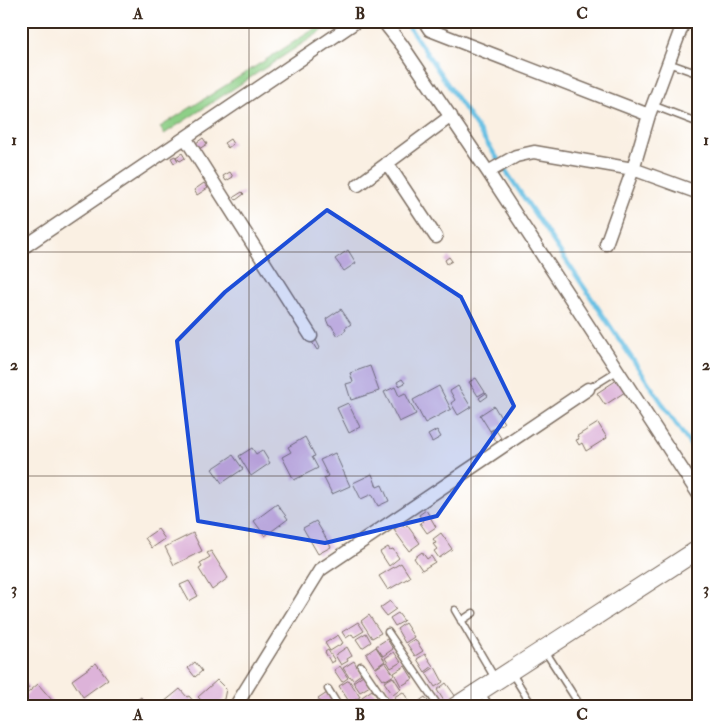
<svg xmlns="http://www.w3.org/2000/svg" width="720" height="728" font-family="'IM FELL Double Pica',serif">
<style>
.green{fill:#8dcf87;stroke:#647c52}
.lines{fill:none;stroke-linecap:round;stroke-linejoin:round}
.stream{stroke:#66bfe3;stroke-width:4.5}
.building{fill:#ddb3d9}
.lane-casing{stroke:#7e6f63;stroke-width:9}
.street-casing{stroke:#7e6f63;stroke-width:15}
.secondary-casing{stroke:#7e6f63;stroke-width:20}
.lane{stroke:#fff;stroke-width:6}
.street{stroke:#fff;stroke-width:12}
.secondary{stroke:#fff;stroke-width:18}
.marked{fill:#1d4ed8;fill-opacity:0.2;stroke:#1d4ed8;stroke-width:4;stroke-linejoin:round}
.grid{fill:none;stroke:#3b2a1e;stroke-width:1;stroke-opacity:0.55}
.neatline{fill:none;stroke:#3b2a1e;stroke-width:2}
.grid-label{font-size:16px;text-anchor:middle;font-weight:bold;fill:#3b2a1e}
</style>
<rect width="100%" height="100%" fill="#fff"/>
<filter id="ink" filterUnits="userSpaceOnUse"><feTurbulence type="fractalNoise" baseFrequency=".02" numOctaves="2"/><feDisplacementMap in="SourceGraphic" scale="10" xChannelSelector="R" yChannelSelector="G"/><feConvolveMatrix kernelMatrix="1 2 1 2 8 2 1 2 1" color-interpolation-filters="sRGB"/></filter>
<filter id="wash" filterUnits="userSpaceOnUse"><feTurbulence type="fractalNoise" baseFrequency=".0096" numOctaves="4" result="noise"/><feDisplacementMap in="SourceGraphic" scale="20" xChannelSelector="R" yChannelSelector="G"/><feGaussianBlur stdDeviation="1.12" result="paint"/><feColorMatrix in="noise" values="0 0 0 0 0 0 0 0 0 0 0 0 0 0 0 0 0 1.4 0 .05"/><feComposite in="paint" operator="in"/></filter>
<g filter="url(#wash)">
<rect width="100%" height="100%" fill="#faf0e3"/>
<path class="green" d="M327,21H337L164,134L160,127Z"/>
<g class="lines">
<path class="stream" d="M405,21L699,458"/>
</g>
<g id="blocks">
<path class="building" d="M203,138L207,144L199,149L196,143Z
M230,139L233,144L228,148L224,143Z
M182,153L185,158L180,161L176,157Z
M175,156L178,161L174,163L171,158Z
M230,172L233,177L226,181L223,176Z
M204,183L208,188L197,195L194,190Z
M242,192L244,194L236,200L234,197Z
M348,250L356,263L344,271L335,259Z
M449,257L452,261L447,264L445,260Z
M341,309L351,324L345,328L346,330L338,336L331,325L329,326L326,319Z
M316,340L320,348L317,350L312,342Z
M370,366L379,391L351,400L346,384L353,382L350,373Z
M476,378L485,392L478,396L469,382Z
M620,378L628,390L605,405L597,393Z
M402,379L405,383L399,386L397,382Z
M439,386L451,409L425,423L413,400Z
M458,386L471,407L458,415L451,403L455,400L450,391Z
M395,387L399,396L405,393L416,414L399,422L384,392Z
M486,393L488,396L481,401L479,398Z
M348,403L360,427L349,433L337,408Z
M494,406L504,423L490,431L480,415Z
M598,423L607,438L586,451L582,443L579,445L576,440L579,439L577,436Z
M495,429L501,438L497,442L490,432Z
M437,430L441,437L432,442L428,435Z
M305,437L315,456L312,457L318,468L294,480L282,457L291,452L288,447Z
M252,448L256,454L262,450L270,463L251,476L239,456Z
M335,453L350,486L332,494L324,478L328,476L320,460Z
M233,455L243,469L222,483L212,469Z
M372,474L377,487L382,485L389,501L378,506L372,494L361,499L353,483Z
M277,504L288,519L265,536L254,521Z
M426,510L436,527L427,533L420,523L423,521L419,515Z
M316,521L331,547L318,554L303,528Z
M400,525L405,527L407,525L420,543L409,551L394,530Z
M158,529L165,539L152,548L145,538Z
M193,533L202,551L174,565L165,547Z
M441,533L452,549L439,558L434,551L437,549L433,544L436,543L433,539Z
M388,547L390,550L393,549L399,558L389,566L380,552Z
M211,551L228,578L212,590L199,569L202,567L200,563L210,557L207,553Z
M422,552L427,559L431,556L435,562L422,570L414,558Z
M401,563L410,577L388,590L379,576Z
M189,581L198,596L189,601L180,585Z
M390,601L396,609L386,616L380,608Z
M398,613L404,621L395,626L390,618Z
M369,615L381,633L372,638L361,621Z
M358,622L364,631L354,637L352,634L346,638L342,632Z
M405,623L414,637L405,643L397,629Z
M366,633L371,642L362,648L356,639Z
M338,635L343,643L330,651L325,643Z
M387,639L393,649L383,656L376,646Z
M415,639L423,651L415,656L407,644Z
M347,647L352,656L347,659L348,661L341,665L335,655Z
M376,647L385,661L375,668L366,654Z
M328,650L335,661L331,663L325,652Z
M394,652L401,662L391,668L385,658Z
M425,654L433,666L425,672L417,659Z
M354,661L361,674L353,680L350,676L349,677L343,668Z
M195,662L202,671L195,677L188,668Z
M385,662L394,675L386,680L385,679L383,680L375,669Z
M96,663L108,679L83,697L72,680Z
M340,666L348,678L342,682L334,670Z
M405,666L413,679L401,686L394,673Z
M435,667L443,682L435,687L426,673Z
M363,675L370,686L360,692L353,682Z
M393,677L401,689L393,695L384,682Z
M217,680L226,689L224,699L215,707H208L198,697Z
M349,680L360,697L350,703L339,686Z
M25,682L29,688L21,693V685Z
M446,683L456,697L446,704L437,690Z
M38,684L58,707H31L23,697Z
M180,689L187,697L189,696L194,702L191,705L193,707H158Z
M372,690L380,701L368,707L362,697Z
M403,692L412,705L409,707H402L394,697Z
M327,693L337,707H323L318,699Z
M141,697L148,707H127Z
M425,697L432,707H421L418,702Z"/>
</g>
</g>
<g filter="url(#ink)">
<use href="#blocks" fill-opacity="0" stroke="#7e6f63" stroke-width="1"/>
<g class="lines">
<g class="lane-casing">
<path id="lane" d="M668,63L699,74
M652,105L699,123
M588,389L617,371
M455,610L496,680
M461,621L473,613
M388,632L439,707
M545,651L581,707
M361,666L389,707
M511,672L533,707
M328,689L339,707
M480,691L490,707"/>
</g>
<g class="street-casing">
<path id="street" d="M383,21L402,45L488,172L699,495
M424,21L430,30L649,115
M186,139L311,336
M387,163L436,237
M488,172L516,156L534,152L633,169L699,193
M358,185L451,116
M606,244L633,169L649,115L684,21
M21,249L357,21
M235,707L320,570L588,389"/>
</g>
<g class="secondary-casing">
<path id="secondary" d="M455,707L699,549"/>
</g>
<use href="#lane" class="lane"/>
<use href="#street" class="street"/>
<use href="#secondary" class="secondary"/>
</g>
</g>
<path class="marked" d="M327,210L461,297L514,406L437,516L325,543L198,521L177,341L225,292Z"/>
<path class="grid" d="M249,21V707M471,21V707M21,252H699M21,476H699"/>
<rect width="720" height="728" fill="none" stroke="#fff" stroke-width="55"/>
<rect x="28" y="28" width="664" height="672" class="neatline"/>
<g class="grid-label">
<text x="138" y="19">A</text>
<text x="360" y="19">B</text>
<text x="582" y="19">C</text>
<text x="14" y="145">1</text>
<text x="706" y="145">1</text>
<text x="14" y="370">2</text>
<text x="706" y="370">2</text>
<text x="14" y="594">3</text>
<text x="706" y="594">3</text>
<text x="138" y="720">A</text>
<text x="360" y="720">B</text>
<text x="582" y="720">C</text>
</g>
</svg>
